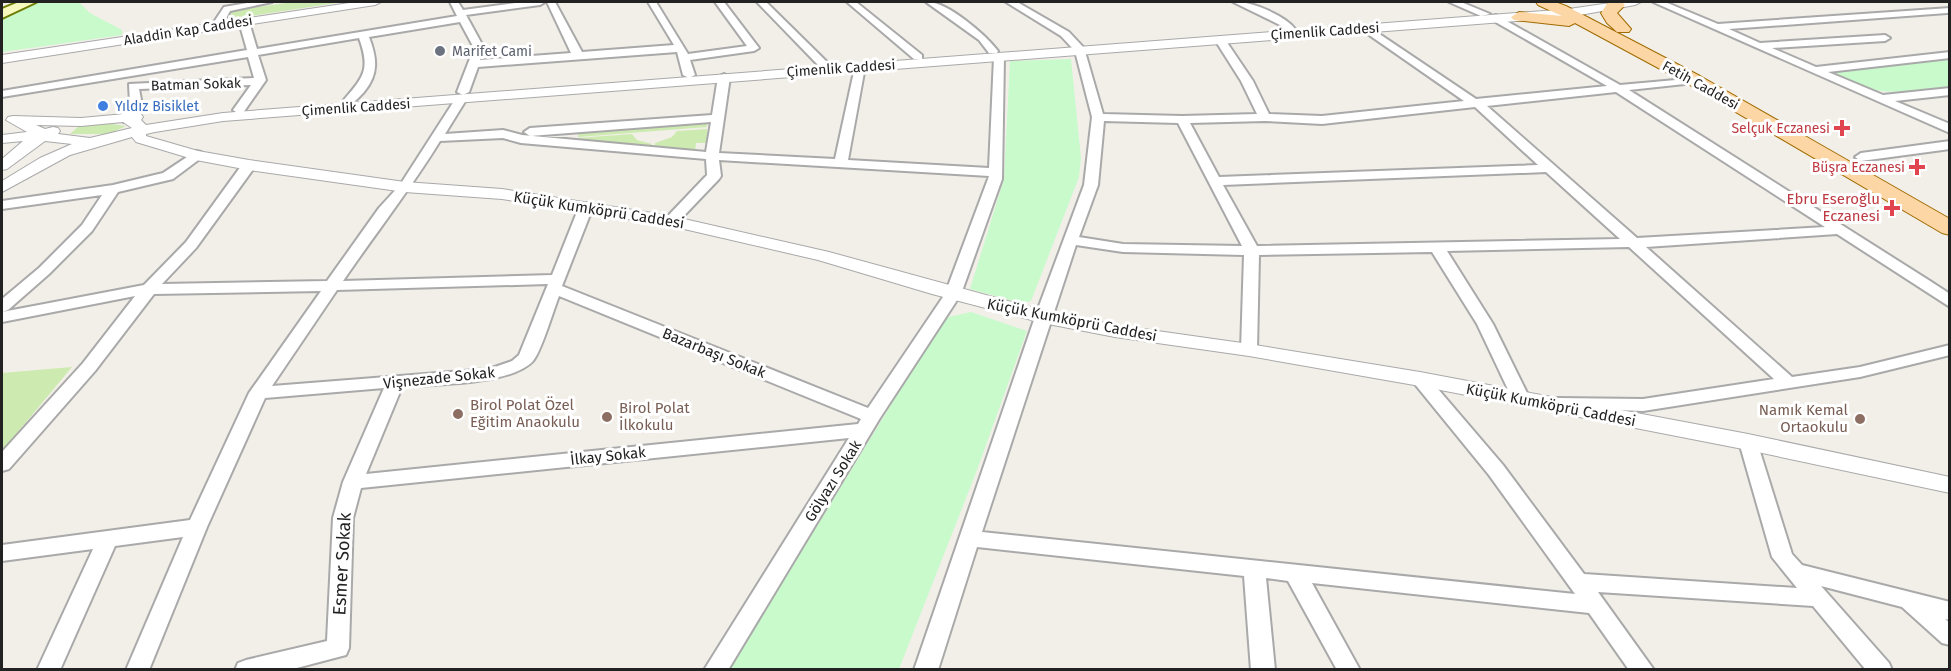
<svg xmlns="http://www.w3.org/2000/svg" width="1951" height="671" font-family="'Fira Sans',sans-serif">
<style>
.grass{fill:#cdebb0}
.park{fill:#c8facc}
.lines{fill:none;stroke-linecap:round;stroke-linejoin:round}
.minor-casing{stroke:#a9a9a9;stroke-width:4}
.tertiary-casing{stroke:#a9a9a9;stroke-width:2}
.secondary-casing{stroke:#707d05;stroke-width:4}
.primary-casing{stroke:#a06b00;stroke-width:2}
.minor{fill:#fff;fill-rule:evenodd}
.tertiary{fill:#fff;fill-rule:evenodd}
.secondary{fill:#f7fabf;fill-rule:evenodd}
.primary{fill:#fcd6a4;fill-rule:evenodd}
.worship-dot{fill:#6b7280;stroke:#fff;stroke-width:2}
.shop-dot{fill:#3f7fe0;stroke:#fff;stroke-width:2}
.health-dot{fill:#e0444e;stroke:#fff;stroke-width:2}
.education-dot{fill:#8d6e63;stroke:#fff;stroke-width:2}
.labels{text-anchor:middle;stroke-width:6;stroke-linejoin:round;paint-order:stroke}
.far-street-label{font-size:14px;fill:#222;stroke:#fff}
.far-worship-label{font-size:14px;fill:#5b616d;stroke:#fff;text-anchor:start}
.far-shop-label{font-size:14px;fill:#366cbe;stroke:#fff;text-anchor:start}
.far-health-label{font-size:14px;fill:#be3a42;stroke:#fff;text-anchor:end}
.health-label{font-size:15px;fill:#be3a42;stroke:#fff;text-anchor:end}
.street-label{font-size:15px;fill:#222;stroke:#fff}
.education-label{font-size:15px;fill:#785e54;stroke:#fff;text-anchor:start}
.near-street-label{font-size:18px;fill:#222;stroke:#fff}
</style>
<rect width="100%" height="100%" fill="#f2efe9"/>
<path class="grass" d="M292,2H343L225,20L226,12Z
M701,122L707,124V127L578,137L579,131Z
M105,123L126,126L109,134H70L79,126Z
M707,129V143H696L695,152L655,148V143L672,137L677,131Z
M632,134L637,140L652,144L651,148L576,141L577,138Z
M72,367L2,451V373Z"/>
<path class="park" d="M36,2H79L90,13L122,30V35L2,52V18Z
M1071,59L1081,158L1079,177L1031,301L1021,303L970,289L1004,179L1010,61Z
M1949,59V87C1906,92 1870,99 1831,72Z
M971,312L1027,331L977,470L899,669L729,670L944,318Z"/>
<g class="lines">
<g class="minor-casing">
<path id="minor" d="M253,2H272L230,11L223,24L214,22L224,7Z
M450,2H458L463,10L523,2H545L540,5L466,15L484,48L480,60L571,53L547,2H555L582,52L674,45L648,2H656L688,54L747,46L715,2H724L759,48L754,51L690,60L695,75L689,78L683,75L677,52L478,67L469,92L463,95L457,92L474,48L460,22L369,37C377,58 379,74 364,92C359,97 355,102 349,105L343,101C363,77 371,71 359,38L258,55L266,80L243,113L239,114L233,110L251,85L139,89L142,105C137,111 131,120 124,122L118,118L130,104L129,84L254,78L248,57L2,97V91L247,50L239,22L244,19L249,22L257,49L457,16Z
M757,2H766L828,63V67H820Z
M847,2H856L922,55V59H914Z
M926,2C946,0 986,35 998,51L997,53H989L979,40Z
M1006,2H1017L1069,32L1084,48L1103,114L1182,116L1257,114L1241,81L1215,40L1220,37L1224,38L1253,81L1269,114L1322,116L1464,101L1362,30L1361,28L1366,25L1476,99L1607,86L1492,20V16L1496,15L1620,85L1698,78L1700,80L1694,83L1629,90L1930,281L1950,294V307L1837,234L1646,247L1792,377L1860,367L1950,345V355L1860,377L1643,411L1563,408L1557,406L1554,402L1557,398L1643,399L1774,379L1629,247L1447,251L1493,324L1528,395L1537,397L1540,401L1537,405C1530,407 1523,406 1516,404L1513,400L1477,324L1432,252L1259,255L1257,350L1255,354H1243L1241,350L1244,255L1123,252L1076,245L982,532L1575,594L1489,475L1414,383L1411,379L1414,375H1426L1503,465L1584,574L1797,588L1772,557L1739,442L1741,437L1748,436L1755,437L1757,442L1792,554L1802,565L1950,602V620L1945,619L1950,623V645L1942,643L1902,607L1821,586L1889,663L1892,670H1866L1813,606L1598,592L1654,670H1629L1589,613L1312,583L1360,670H1337L1288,581L1266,578L1275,670H1251L1244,576L977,547L938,670H914L1035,317L1084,185L1092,117L1075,51L1061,36ZM1616,92L1825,227L1637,238L1487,106ZM1475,107L1538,165L1219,177L1190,123L1265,121L1322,124ZM1104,121L1178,123L1242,246L1123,244L1079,237L1098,185ZM1546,172L1620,239L1257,246L1223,185Z
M1233,2C1249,0 1286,16 1295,29L1286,31L1282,26Z
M1449,2H1461L1490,14L1481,16Z
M1653,2H1665L1718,24L1950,8V12L1947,13L1729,29L1760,43L1885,35L1890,38L1885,41L1772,48L1816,67L1950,52V58L1828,72L1883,95L1950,88V95L1895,101L1950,124V133Z
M999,54L1004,57L1002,179L961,294L880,418L728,670H704L849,438L361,488L353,518L349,648L346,655L289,670H235L238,663L246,660L327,641L333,518L343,482L384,388L265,398L207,527L149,670H126L183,537L115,546L60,670H37L93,549L2,561V545L190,520L249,393L321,291L154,294L95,371L9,469L2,471V452L83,363L135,296L2,322V312L144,285L186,242L244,162H254L256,165L254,168L196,248L162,284L327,281L379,208L400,185L456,98L460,96L466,100L445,134L503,130L522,135L706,152L711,122L530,136L524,132L530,128L712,115L718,77L724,74L730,77L719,153L835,159L855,67L860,64L865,67L848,160L989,168L994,57ZM503,138L521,143L706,159L707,175L666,218L664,221L666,224H676L719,179L721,176L719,160L989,176L988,179L945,294L868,408L562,286L593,207L586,203L579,207L552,275L343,281C375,234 410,190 440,141ZM548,284L519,355L512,361L489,369L272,386L337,290ZM559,296L861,419L858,424L366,474L402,387C434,384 511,385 533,361C542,350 553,311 559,296Z
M1950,141V149L1861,161L1855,157L1861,153Z
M196,151L201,152L202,155L201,158L173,179L118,192L92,231L49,274L8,310L2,312V299L39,268L82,225L102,195L2,209V201L113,185L163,173Z"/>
</g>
<g class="tertiary-casing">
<path id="tertiary" d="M356,2H381L375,5L2,63V55Z
M1617,2H1641L1635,5L1569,17L223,121L155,132L146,134V136L198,151L249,160L405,182L502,189L671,216L829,252L1044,311L1115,325L1249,344L1420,372L1748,434L1950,477V493L1748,450L1420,386L1249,356L1115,337L1043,323L932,294L818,260L671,226L502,199L405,192L249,170L196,160L136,142L132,137L70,155L2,192V181L40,158L72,144L45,141L7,169L2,170V159L23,141L2,143V135L27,132L6,120L8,117L13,116L81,118L136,113L141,114L143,117L141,120L146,125L223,113L1569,9ZM123,122L132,128L90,138L58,134L60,131L58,128L53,127L45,129L36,125L81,126Z"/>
</g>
<g class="secondary-casing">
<path id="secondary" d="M19,2H36L2,18V9Z"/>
</g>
<g class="primary-casing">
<path id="primary" d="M1536,2H1555L1566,6L1700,76L1950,219V235L1942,233L1688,84L1575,23L1569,26L1514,20L1511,17L1519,12L1562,16L1538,5Z
M1613,2H1622L1625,5L1617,13L1631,29L1629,32H1617L1607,23L1601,13L1607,4Z"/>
</g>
<use href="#minor" class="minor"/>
<use href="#tertiary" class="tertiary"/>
<use href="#secondary" class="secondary"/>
<use href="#primary" class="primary"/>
</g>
<circle class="worship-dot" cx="440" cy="51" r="6"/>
<circle class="shop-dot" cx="103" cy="106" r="6"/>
<g class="health-dot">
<path d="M1839 119h6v6h6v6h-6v6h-6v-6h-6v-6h6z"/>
<path d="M1914 158h6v6h6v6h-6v6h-6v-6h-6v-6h6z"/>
<path d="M1889 199h6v6h6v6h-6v6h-6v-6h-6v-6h6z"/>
</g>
<g class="education-dot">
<circle cx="458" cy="414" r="6"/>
<circle cx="607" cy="417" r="6"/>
<circle cx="1860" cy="419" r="6"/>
</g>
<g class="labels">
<g class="far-street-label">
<text transform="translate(188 30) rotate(-9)" y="5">Aladdin Kap Caddesi</text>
<text transform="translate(1325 31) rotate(-4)" y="5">Çimenlik Caddesi</text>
<text transform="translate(841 68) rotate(-4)" y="5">Çimenlik Caddesi</text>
<text transform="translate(196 84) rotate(-2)" y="5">Batman Sokak</text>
<text transform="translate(1701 85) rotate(29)" y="5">Fetih Caddesi</text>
<text transform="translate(356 107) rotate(-4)" y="5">Çimenlik Caddesi</text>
</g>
<g class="far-worship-label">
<text x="452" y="56">Marifet Cami</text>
</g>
<g class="far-shop-label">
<text x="115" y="111">Yıldız Bisiklet</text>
</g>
<g class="far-health-label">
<text x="1830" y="133">Selçuk Eczanesi</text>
<text x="1905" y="172">Büşra Eczanesi</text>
</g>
<g class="health-label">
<text x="1880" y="204">Ebru Eseroğlu<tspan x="1880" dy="17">Eczanesi</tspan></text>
</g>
<g class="street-label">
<text transform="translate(599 210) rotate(9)" y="5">Küçük Kumköprü Caddesi</text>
<text transform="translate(1072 320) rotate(11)" y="5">Küçük Kumköprü Caddesi</text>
<text transform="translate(714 353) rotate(22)" y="5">Bazarbaşı Sokak</text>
<text transform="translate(439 378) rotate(-6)" y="5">Vişnezade Sokak</text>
<text transform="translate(1551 405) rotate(11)" y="5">Küçük Kumköprü Caddesi</text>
<text transform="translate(608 456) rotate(-6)" y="5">İlkay Sokak</text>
<text transform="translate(833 481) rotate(-58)" y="5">Gölyazı Sokak</text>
</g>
<g class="education-label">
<text x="470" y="410">Birol Polat Özel<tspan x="470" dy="17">Eğitim Anaokulu</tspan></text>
<text x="619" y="413">Birol Polat<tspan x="619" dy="17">İlkokulu</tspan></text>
<text x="1848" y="415" text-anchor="end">Namık Kemal<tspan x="1848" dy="17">Ortaokulu</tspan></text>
</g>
<g class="near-street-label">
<text transform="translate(342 564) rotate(-87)" y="6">Esmer Sokak</text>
</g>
</g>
<rect width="1951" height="671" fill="none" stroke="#222222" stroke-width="6"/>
</svg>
